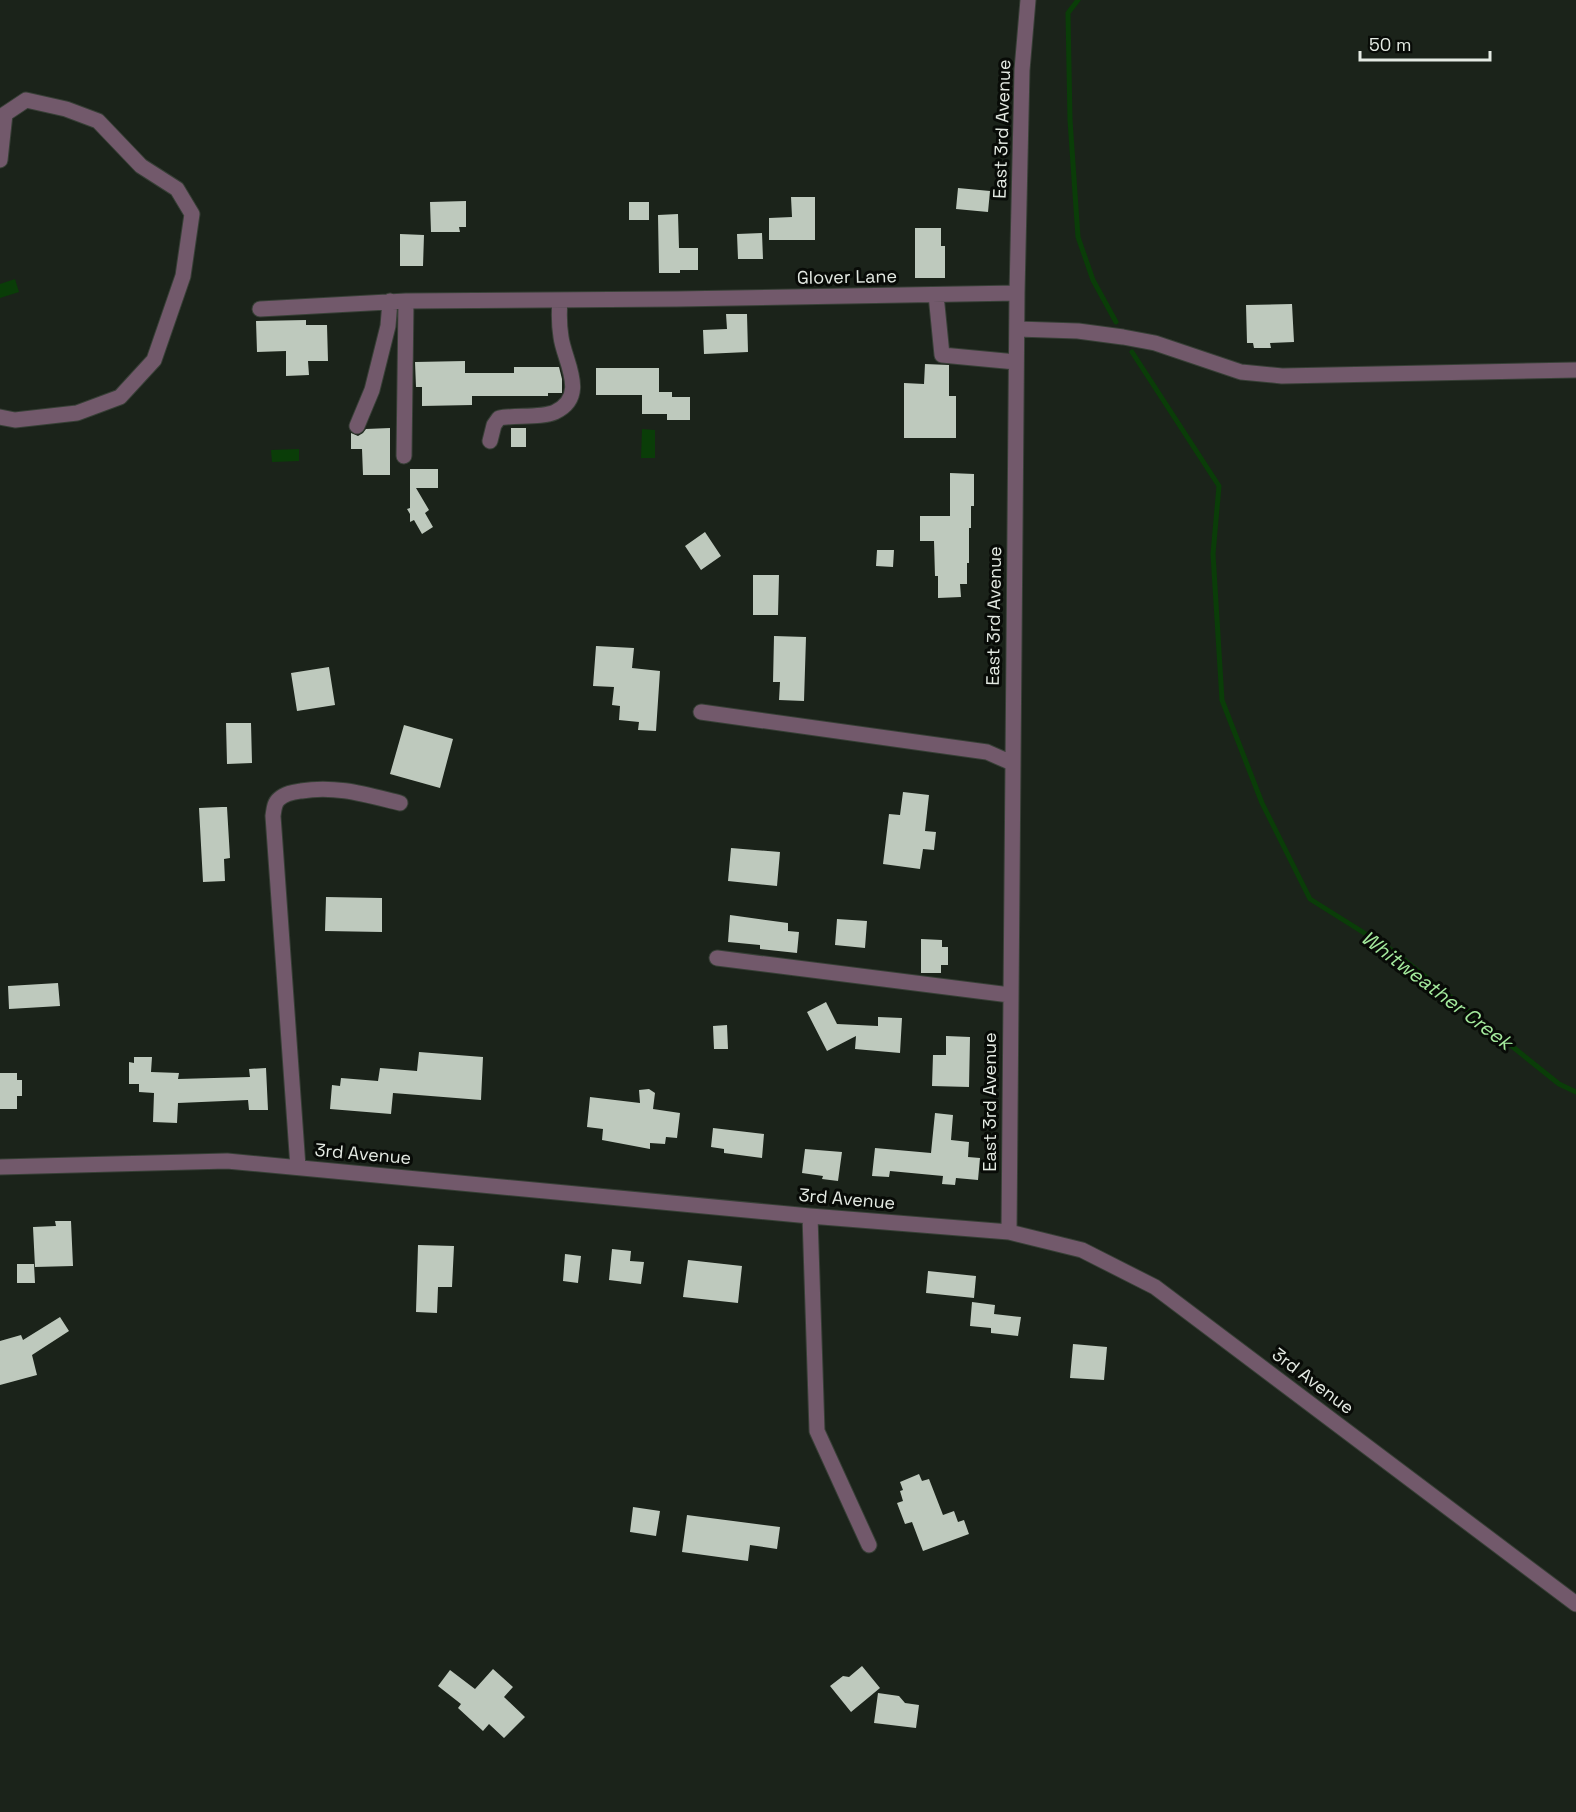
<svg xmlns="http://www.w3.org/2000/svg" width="1576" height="1812" font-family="'Space Grotesk',sans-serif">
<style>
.water{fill:#0a3d08}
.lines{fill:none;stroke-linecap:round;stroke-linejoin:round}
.stream{stroke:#0a3d08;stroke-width:5}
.building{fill:#bec9bd}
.minor-casing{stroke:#373f36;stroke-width:17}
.minor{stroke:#72596b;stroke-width:15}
.labels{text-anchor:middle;stroke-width:6;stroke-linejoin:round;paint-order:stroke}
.street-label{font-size:18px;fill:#e4eae3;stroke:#080b07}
.water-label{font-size:20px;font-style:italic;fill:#a4ea9d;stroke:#080b07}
</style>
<rect width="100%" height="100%" fill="#1b231a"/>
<path class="water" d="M15,279L19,292L0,298V284Z
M642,429L655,430V458H641Z
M299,449V461L272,462L271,450Z"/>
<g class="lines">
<path class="stream" d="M1078,0L1068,13L1070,120L1078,237L1093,280L1116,322
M1132,352L1219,486L1213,554L1222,700L1262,803L1310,899L1393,951L1559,1084L1576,1092"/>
</g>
<path class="building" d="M958,188L990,191L988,212L956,209Z
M791,197H815V240H769V218L792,217Z
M466,201V227H459L460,232H431L430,202Z
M629,202H649V220H629Z
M678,214L679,248H698V270H680V273H659L658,215Z
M915,228H941V246H945V278H915Z
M762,233L763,259H738L737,234Z
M400,234L424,235L423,266H400Z
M1292,304L1294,342L1270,343L1271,348H1254L1253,343H1247L1246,305Z
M726,314H747L748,352L704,354L703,330L727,329Z
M306,320V325H327L328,361H308L309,375L286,376V351L257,352L256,321Z
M465,361V373H514V367H559L562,379V393H548V396H472V405L422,406V387H416L415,362Z
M925,364L949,365V396H956V438H904V383L924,384Z
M596,368H659V392H672V397H690V420H667V414H642V395H596Z
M390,428V475H363L362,449H351V433L358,436L363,433L366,429Z
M511,428H526V447H511Z
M410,469H438V488H416L429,510L425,513L433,527L422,534L414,520L410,522V514L407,509L410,508Z
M950,473L974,474V506H971V528H969V563H967V584H960L961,597L938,598V576H935L934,541H920V516H950Z
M705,532L721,556L701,570L685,546Z
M877,550H894L893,567L876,566Z
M753,575H779L778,615H753Z
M774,636L806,637L804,701L779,700L780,682H773Z
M596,646L634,648L632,668L660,671L656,731L638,730L639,722L619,720L620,706L612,705L614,687L593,686Z
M329,667L335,705L297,711L291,673Z
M226,723H251L252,763L227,764Z
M404,725L453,739L440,788L390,774Z
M903,792L929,795L925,831L936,832L934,850L923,849L920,869L883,864L889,814L900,815Z
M222,807H227L230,858L224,859L225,881L203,882L199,808Z
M731,848L780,852L777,886L728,881Z
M326,897L382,898V932L325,931Z
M730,915L788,923V931L799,932L797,953L760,949V945L728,942Z
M837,919L867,921L865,948L835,945Z
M921,939L942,940V947H948V965H941V973H921Z
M58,983L60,1006L9,1009L8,986Z
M826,1002L837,1024L878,1026V1017L902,1018L900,1053L855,1049L856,1036L827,1051L807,1012Z
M727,1025L728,1049H714L713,1026Z
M946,1036L970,1037L969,1087L932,1086L933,1055H946Z
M419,1052L483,1057L481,1100L393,1093L391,1114L330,1109L332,1085L340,1086L341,1078L378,1081L380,1068L417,1071Z
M134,1057H152L151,1072L179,1073L178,1079L250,1077L249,1069L266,1068L268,1110H249L248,1100L178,1103L177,1123L153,1122L154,1093L139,1092V1084H129V1062L134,1063Z
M0,1073H17V1080H22V1096H17V1109H0Z
M649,1089L655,1093L653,1109L680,1113L677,1138L666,1137L665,1144L650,1143V1149L602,1140L603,1129L587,1127L590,1097L640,1103L639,1090Z
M935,1113L953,1115L951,1140L969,1142L968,1157L980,1158L978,1180L956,1178L955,1185L942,1184L943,1176L890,1171L889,1177L872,1176L875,1148L931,1153Z
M713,1128L764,1134L762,1158L724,1153V1149L711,1147Z
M805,1149L842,1152L838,1181L822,1179L823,1176L802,1173Z
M55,1221H71L73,1266L35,1267L33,1227L56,1226Z
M418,1245L454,1246L452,1287H438L437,1313L416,1312Z
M612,1249L631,1251L630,1261L644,1262L641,1284L609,1280Z
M565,1254L581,1256L578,1283L563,1281Z
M688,1260L742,1266L738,1303L683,1297Z
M17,1264H34L35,1283H17Z
M928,1271L976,1276L974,1298L926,1293Z
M972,1302L995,1305L994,1314L1021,1317L1018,1336L991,1333V1328L970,1326Z
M60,1317L69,1331L32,1355L37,1375L0,1385V1341L21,1335L23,1340Z
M1073,1344L1107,1347L1104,1380L1070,1378Z
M919,1474L922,1481L929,1479L943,1515L954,1511L958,1522L964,1520L969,1534L923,1551L912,1522L905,1524L897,1503L903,1501L900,1491L903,1490L900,1482Z
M633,1507L660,1511L656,1536L630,1532Z
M687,1515L780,1527L777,1549L750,1545L748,1561L682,1552Z
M862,1666L880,1688L851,1712L830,1686L843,1676L849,1677Z
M493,1669L513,1687L504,1697L525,1717L504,1738L489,1724L483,1731L458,1708L461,1704L438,1686L450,1670L475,1689Z
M878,1693L899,1696L905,1703L919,1705L916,1728L874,1723Z"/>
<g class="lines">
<g class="minor-casing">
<path id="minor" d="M0,160L5,114L26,100L66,109L98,121L141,166L177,189L192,214L183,276L154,360L120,397L77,413L15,420L0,417
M936,295L942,355L1016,362
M260,309L406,301L677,299L1017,293
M1017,329L1078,331L1123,337L1155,343L1241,372L1282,376L1576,370
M357,426L372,390L388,326L390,301
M490,441L494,425L499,418C515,415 542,418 555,412C589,396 564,361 561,337C559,325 559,312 560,300
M404,456L406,301
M701,712L987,752L1012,763
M717,958L1010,995
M0,1167L227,1161L810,1216L1009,1232L1082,1250L1155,1287L1576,1604
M298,1167L273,816C274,810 274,803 279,799C285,793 294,792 301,791C336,785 367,795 400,803
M810,1216L817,1431L869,1545
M1009,1232L1017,293L1022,70L1028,0"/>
</g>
<use href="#minor" class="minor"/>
</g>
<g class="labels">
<g class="street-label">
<text transform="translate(1002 129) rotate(-88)" y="6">East 3rd Avenue</text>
<text transform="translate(847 277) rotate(-1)" y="6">Glover Lane</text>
<text transform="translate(994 616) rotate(-89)" y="6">East 3rd Avenue</text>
<text transform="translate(990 1102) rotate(-90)" y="6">East 3rd Avenue</text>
<text transform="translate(363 1154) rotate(5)" y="6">3rd Avenue</text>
<text transform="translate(847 1199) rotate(5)" y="6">3rd Avenue</text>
<text transform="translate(1313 1381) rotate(37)" y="6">3rd Avenue</text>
</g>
<g class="water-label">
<text transform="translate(1437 990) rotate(37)" y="7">Whitweather Creek</text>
</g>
</g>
<path d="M1360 51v9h130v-9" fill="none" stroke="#e4eae3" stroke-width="3"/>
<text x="1369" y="51" font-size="18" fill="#e4eae3" stroke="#080b07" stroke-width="4.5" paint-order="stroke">50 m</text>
</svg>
